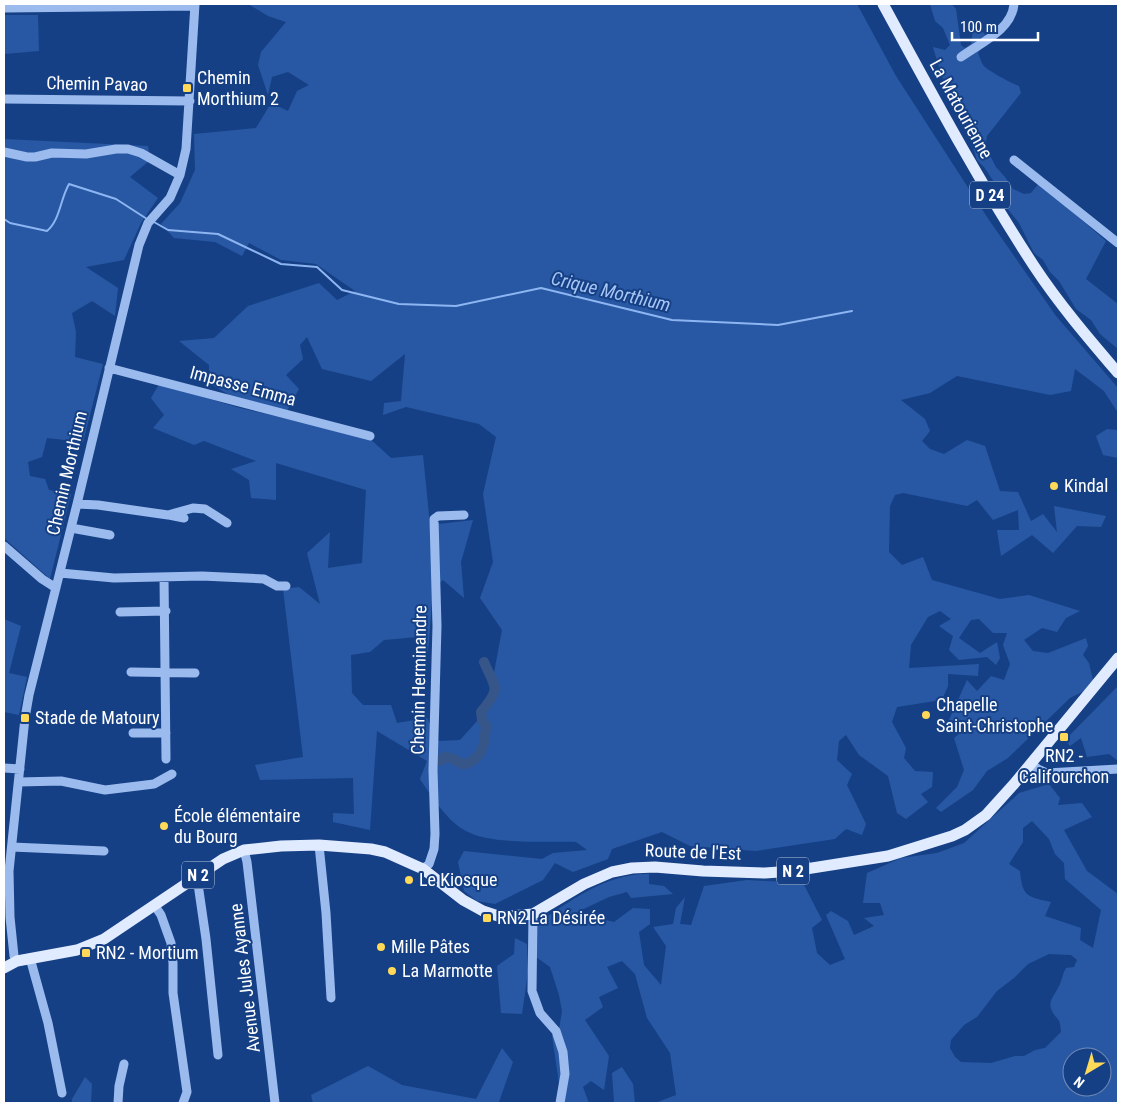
<svg xmlns="http://www.w3.org/2000/svg" width="1122" height="1107" font-family="'Roboto Condensed',sans-serif">
<style>
.green{fill:#2858a4;fill-rule:evenodd}
.lines{fill:none;stroke-linecap:round;stroke-linejoin:round}
.stream{stroke:#8db5f1;stroke-width:2}
.river{stroke:#365588;stroke-width:10}
.minor{stroke:#9bbbee;stroke-width:9}
.major{stroke:#e1ebff;stroke-width:11}
.poi-dot{fill:#ffd957;stroke:#164085;stroke-width:2}
.labels{text-anchor:middle;stroke-width:4;stroke-linejoin:round;paint-order:stroke}
.shield{fill:#164085;stroke:#b9c6da;stroke-width:1}
.shield-label{font-size:16px;font-weight:bold;fill:#fff}
.poi-label{font-size:18px;fill:#fff;stroke:#164085;text-anchor:start}
.street-label{font-size:18px;fill:#fff;stroke:#164085}
.water-label{font-size:19px;font-style:italic;fill:#a6c5f5;stroke:#164085}
</style>
<rect width="100%" height="100%" fill="#164085"/>
<path class="green" d="M248,4H857L896,76L989,220L1056,316L1118,388V413L1104,391L1075,369L1071,391L1050,395L957,376L930,393L901,400L925,419L930,431L922,441L930,449L944,454L967,440L985,446L1000,491L1018,492L1031,521L1043,514L1057,532L1054,506L1106,516L1101,527L1077,526L1053,553L1032,535L1001,556L997,530H1019L1018,510L993,520L977,500L967,506L903,493L895,495L890,506L889,552L902,565L923,557L932,580L1000,599L1029,595L1080,611L1066,618L1057,632L1042,628L1024,640L1033,651L1048,653L1086,638L1088,646L1083,655L1089,663L1093,680L1084,691L1070,698L1008,758L987,771L973,790L941,812L936,808L957,787L964,770L954,738L971,724L949,720L967,680L977,691L991,676L1004,680L1010,664L1003,645L1007,633H993L979,619L971,620L959,638L980,653L997,642L1000,658L996,665L987,657L959,660L949,650L953,636L939,626L951,619L940,611L928,617L911,645L909,668L979,664L978,676L948,674V686L942,700L897,707L892,722L906,748L904,758L915,771L933,772L932,787L921,794L928,802L906,819L897,813L888,776L859,755L846,735L839,741L837,760L852,774L847,785L866,824L862,835L846,829L835,839L756,851L690,846L662,832L612,849L608,859L573,872L555,863L543,880L495,904L477,901L464,891L458,862L464,851L542,859L553,853L587,850L576,842C546,841 491,845 466,831C448,822 431,796 420,779L427,761L377,731L370,830L333,822V813L354,814L353,778L260,780L255,765L303,757L283,589L299,587L320,604L307,553L330,532L328,568L362,563L366,490L276,463V500L251,498L249,480L231,469L256,461L204,441L194,445L153,428L164,415L151,398L159,384L240,408L368,437L391,458L423,455L430,525L473,520L461,562L464,598L443,580L433,589L428,652L417,637L384,640L370,652L351,655L352,693L363,705H391L397,723L427,718L439,741L460,740L487,710L502,630L480,598L493,562L483,494L496,437L479,424L406,407L383,415L384,403L401,401L405,354L371,381L322,369L307,337L300,345L303,359L286,375L299,389L287,411L236,399L209,383V365L179,341L214,338L248,306L319,283L337,300L355,291L316,264L281,260L249,243L242,256L215,242L174,238L161,224L180,203L195,170L194,134L256,128L271,103L288,111L297,91L309,85L288,72L272,77L268,95L258,65L261,52L286,22L268,16Z
M930,4H952L956,9L961,45L965,48L971,44L974,24L989,38L978,53C980,58 981,62 983,65C988,71 1011,83 1019,86L1021,93L987,136L985,146L996,167L1005,177L1013,189L1024,194L1031,193L1039,183L1106,241L1086,279L1118,304V349L1100,334L1091,320L1076,309L1059,281L1050,272L1043,260L1034,253L1019,223L1002,202L996,185L984,167L977,160L956,94L949,84L942,77L933,47L945,50L950,45L943,28L935,21Z
M4,15H38L39,51L4,54Z
M4,139L148,146L150,160L130,177L158,198L141,223L124,260L86,267L118,288L115,316L92,301L72,313L76,332L75,357L103,364L83,442L47,438L42,457L28,462L30,476L45,479L49,490L71,494L50,579L4,538Z
M1107,429L1118,430V458L1103,455L1096,436Z
M4,619L21,626L9,673L27,677L19,715L4,712Z
M1118,686V761L1109,754L1087,757L1081,738L1070,746L1065,740Z
M1049,784L1060,798L1058,805L1082,803L1092,817L1064,830L1087,871L1118,894V1103H655L676,1095L670,1053L647,1018L635,974L622,961L607,967L618,988L599,997L603,1007L585,1020L609,1056L604,1090L591,1081L583,1087L589,1103H562L552,1036L559,1030L562,1011L559,995L550,967L536,957V924C570,901 607,873 649,874V884L664,886L673,894L631,898L627,892L609,897L575,913L614,922L633,908L650,909V924L639,932L644,965L661,985L666,946L653,927L673,924L676,908L685,897L680,924L691,925L704,886L747,880L803,883L822,920L812,928L817,953L830,965L845,959L826,915L831,911L848,921L854,935L874,926L864,918L884,915L880,903H863L867,873L901,858L937,853L964,843L1019,793ZM1032,821L1049,839L1055,854L1064,863L1065,879L1101,910L1093,948L1080,940L1081,928L1045,916L1051,902C1027,897 1022,896 1020,871L1009,864L1023,842V828ZM1049,954L1071,955L1077,960L1074,967L1066,968C1062,975 1062,981 1059,986C1055,995 1047,1001 1052,1011C1057,1021 1060,1016 1061,1032L1045,1048L1035,1050L1024,1056H1015L991,1063L961,1062L955,1057L950,1048L951,1040L964,1025L977,1017L997,991L1014,978L1028,964ZM1072,1057H1102V1087H1072Z
M515,938L527,944L528,972L522,1014L501,1013L497,966L514,954Z
M502,1048L513,1062L499,1102L501,1103H313L311,1095L368,1066L402,1085L476,1099Z
M622,1067L633,1084L635,1103H613L614,1102L612,1073Z
M85,1077L92,1084L91,1103H72V1099Z"/>
<g class="lines">
<path class="stream" d="M4,219L10,223L47,231C60,220 60,200 69,184L116,199L147,219
M154,222L168,230L218,234L281,264L317,267L342,290L399,304L456,306L541,288L672,320L778,325L852,311"/>
<path class="river" d="M441,761L444,757L451,758L462,764H467L475,759L481,752L484,743L486,726L482,720L481,712C502,687 495,688 484,662"/>
<path class="minor" d="M4,8L195,6
M961,57C980,43 1012,30 1014,4
M4,99L190,101
M4,152L27,157H35L52,153L86,154L116,149H128L141,153L180,175
M1014,160L1118,243
M109,368L370,436
M77,504L98,505L168,515L193,508L205,509L227,523
M169,515L184,518
M71,528L110,535
M4,546L42,579L56,588
M60,573L114,578L202,576L264,579L277,586H286
M164,577L166,759
M120,612L166,611
M131,672L195,673
M133,733H166
M1031,764L1038,769L1047,773L1118,769
M4,768L20,769
M19,782L61,781L105,790L154,784L172,774
M319,845L326,913L331,998
M12,847L104,851
M244,850L247,862L275,1103
M423,869L429,864L434,849L435,834L433,770L437,626L434,519L438,516L464,515
M195,878L198,884L206,939L218,1055
M155,906L161,915L171,943L173,963V993L187,1092L183,1103
M533,914L532,991L540,1013L556,1031L563,1052L565,1074L560,1103
M30,958L48,1023L62,1093
M17,961L14,956L10,917L9,871L25,718L29,695L77,504L139,245L148,223L170,198L180,175L186,149L195,4
M118,1103L119,1086L124,1064"/>
<path class="major" d="M883,4C931,92 979,182 1034,266C1059,304 1089,339 1118,373
M4,968L17,961L77,950L104,939L223,859L244,850L281,846L319,845L371,849L385,852L423,869L463,900L483,911L498,916H510L533,914L584,884L612,872L632,868L655,867L703,871L765,873L793,871L888,856L952,836L965,830L986,815L1014,784L1118,658"/>
</g>
<g class="poi-dot">
<rect x="182" y="83" width="10" height="10" rx="2.5"/>
<circle cx="1054" cy="486" r="5"/>
<circle cx="926" cy="715" r="5"/>
<rect x="20" y="713" width="10" height="10" rx="2.5"/>
<rect x="1059" y="732" width="10" height="10" rx="2.5"/>
<circle cx="164" cy="826" r="5"/>
<circle cx="409" cy="880" r="5"/>
<rect x="482" y="913" width="10" height="10" rx="2.5"/>
<circle cx="381" cy="947" r="5"/>
<rect x="81" y="948" width="10" height="10" rx="2.5"/>
<circle cx="392" cy="971" r="5"/>
</g>
<g class="labels">
<g class="shield">
<rect x="970" y="181.5" width="40" height="27" rx="4"/>
<rect x="777" y="857.5" width="32" height="27" rx="4"/>
<rect x="182" y="861.5" width="32" height="27" rx="4"/>
</g>
<g class="shield-label">
<text x="990" y="201">D 24</text>
<text x="793" y="877">N 2</text>
<text x="198" y="881">N 2</text>
</g>
<g class="poi-label">
<text x="197" y="84">Chemin<tspan x="197" dy="21">Morthium 2</tspan></text>
<text x="1064" y="492">Kindal</text>
<text x="936" y="711">Chapelle<tspan x="936" dy="21">Saint-Christophe</tspan></text>
<text x="35" y="724">Stade de Matoury</text>
<text x="1064" y="762" text-anchor="middle">RN2 -<tspan x="1064" dy="21">Califourchon</tspan></text>
<text x="174" y="822">École élémentaire<tspan x="174" dy="21">du Bourg</tspan></text>
<text x="419" y="886">Le Kiosque</text>
<text x="497" y="924">RN2 La Désirée</text>
<text x="391" y="953">Mille Pâtes</text>
<text x="96" y="959">RN2 - Mortium</text>
<text x="402" y="977">La Marmotte</text>
</g>
<g class="street-label">
<text transform="translate(97 84) rotate(1)" y="6">Chemin Pavao</text>
<text transform="translate(961 109) rotate(61)" y="6">La Matourienne</text>
<text transform="translate(243 386) rotate(15)" y="6">Impasse Emma</text>
<text transform="translate(67 473) rotate(-77)" y="6">Chemin Morthium</text>
<text transform="translate(419 680) rotate(-89)" y="6">Chemin Herminandre</text>
<text transform="translate(693 852) rotate(2)" y="6">Route de l'Est</text>
<text transform="translate(245 978) rotate(-97)" y="6">Avenue Jules Ayanne</text>
</g>
<g class="water-label">
<text transform="translate(611 291) rotate(13)" y="7">Crique Morthium</text>
</g>
</g>
<rect width="1122" height="1107" fill="none" stroke="#ffffff" stroke-width="10"/>
<g transform="translate(1087 1072) rotate(218)"><circle r="24" fill="#164085" stroke="#738cb6"/>
<path d="M0-4L9 19L0 12L-9 19Z" fill="#ffd957"/>
<text y="-8" font-size="14" font-weight="bold" text-anchor="middle" fill="#ffffff">N</text>
</g>
<path d="M952 32v8h86v-8" fill="none" stroke="#ffffff" stroke-width="2.5"/>
<text x="960" y="32" font-size="15" fill="#ffffff" stroke="#164085" stroke-width="4" paint-order="stroke">100 m</text>
</svg>
